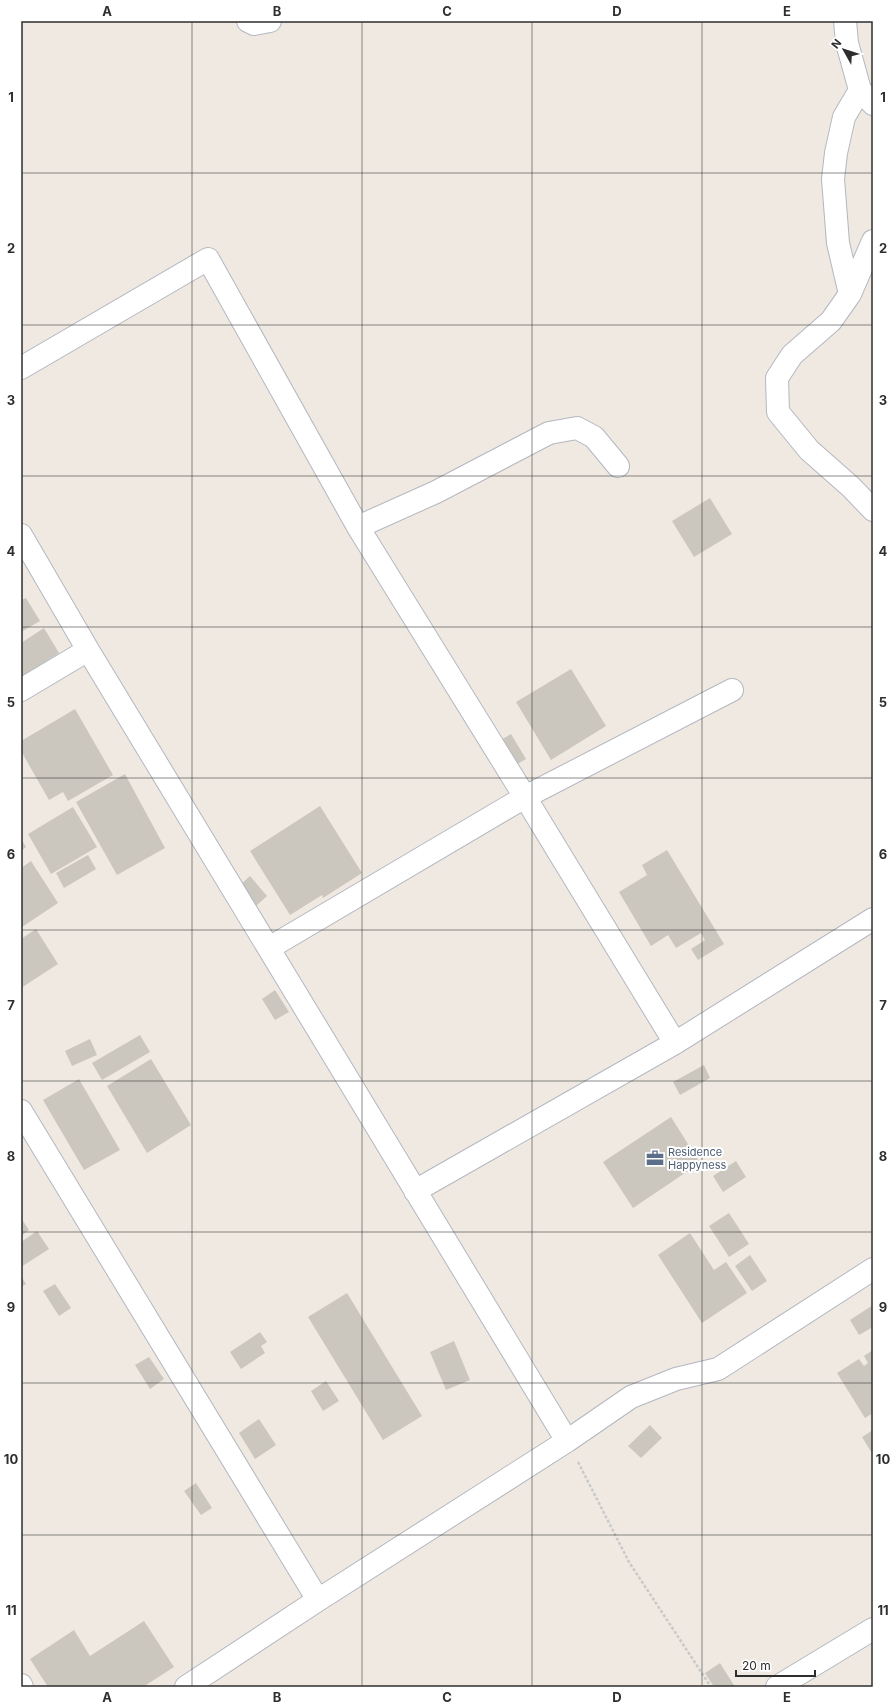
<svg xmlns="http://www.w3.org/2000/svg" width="894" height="1708" font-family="Inter,sans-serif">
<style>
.building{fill:#cbc7bf}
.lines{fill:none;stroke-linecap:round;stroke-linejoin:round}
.minor-casing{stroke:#b4b7c1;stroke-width:24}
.path{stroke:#c9c9c9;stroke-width:2.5;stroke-dasharray:3 2;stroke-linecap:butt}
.minor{stroke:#fff;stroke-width:22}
.grid{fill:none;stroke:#2e2e2e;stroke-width:1;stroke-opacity:0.55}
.labels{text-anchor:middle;stroke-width:4;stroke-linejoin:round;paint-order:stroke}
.service-label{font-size:11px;fill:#4e5e75;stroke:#fff;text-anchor:start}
.neatline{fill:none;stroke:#2e2e2e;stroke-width:1.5}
.grid-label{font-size:13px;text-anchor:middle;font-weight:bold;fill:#2e2e2e}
</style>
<rect width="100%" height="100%" fill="#efe9e1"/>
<path class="building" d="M710,498L732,534L694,557L672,521Z
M26,598L40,621L21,632V600Z
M44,628L59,653L21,677V643Z
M571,669L606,726L551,760L516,702Z
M75,709L113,775L68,801L63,792L49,800L21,751V741Z
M511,734L526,759L511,768L496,743Z
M125,774L165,848L117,875L76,802Z
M320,806L362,873L323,898L322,895L290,915L250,851Z
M73,807L97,847L51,874L28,834Z
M21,839L26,847L21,851Z
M667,850L724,944L698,960L691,949L705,940L701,933L676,948L668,935L651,946L619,892L647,875L642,865Z
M88,855L96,869L64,888L56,873Z
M31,861L58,903L22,927L21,868Z
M250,876L267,896L256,906L239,886Z
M36,929L58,964L21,988V939Z
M275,990L289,1012L275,1020L262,999Z
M140,1035L150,1052L102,1080L92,1063Z
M90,1039L97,1055L72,1066L65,1051Z
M151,1059L191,1125L147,1153L107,1086Z
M704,1065L710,1078L680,1095L673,1082Z
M79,1079L120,1150L84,1170L43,1100Z
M671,1117L700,1163L633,1208L603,1162Z
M736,1161L746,1177L723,1192L713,1176Z
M729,1213L749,1244L729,1257L709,1226Z
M21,1218L29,1230L21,1236Z
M37,1231L49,1249L21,1267V1242Z
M690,1233L714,1270L726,1262L747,1293L702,1323L658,1255Z
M750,1255L767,1281L752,1291L735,1266Z
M21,1276L26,1284L21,1287Z
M55,1284L71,1308L59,1316L43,1291Z
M347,1293L422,1416L383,1440L308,1317Z
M873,1305V1327L859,1335L850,1320Z
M260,1332L267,1342L261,1346L265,1353L241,1369L230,1352Z
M454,1341L470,1380L446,1390L430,1352Z
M873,1350V1413L865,1418L837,1373L859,1359L864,1366L868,1363L864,1356Z
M149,1357L164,1379L150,1389L135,1365Z
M326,1381L339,1401L323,1411L311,1391Z
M259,1419L276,1445L255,1459L239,1433Z
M650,1425L662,1438L641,1458L628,1446Z
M873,1430V1455L862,1437Z
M196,1483L212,1508L201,1515L184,1491Z
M144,1621L174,1667L143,1687H48L30,1659L74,1630L90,1656Z
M720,1663L735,1687H714L705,1673Z"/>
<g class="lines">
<g class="minor-casing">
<path id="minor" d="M248,21L254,24L270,21
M845,21L847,43L860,90L873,104
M873,241L850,294L831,321L792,355L777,378L778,412L809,450L851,487L873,510
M850,294L838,243L833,179L836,153L844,117L860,90
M21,368L208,259L358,527L525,797L675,1043
M358,527L436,492L549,433L577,428L594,437L618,466
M21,535L88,650L567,1441
M21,690L88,650
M269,948L525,797L732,690
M21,1111L318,1600
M415,1191L675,1043L873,919
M21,1685L22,1687
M186,1687L318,1600L567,1441L631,1397L676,1379L718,1369L873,1269
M777,1687L873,1629"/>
</g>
<path class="path" d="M578,1462L629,1562L711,1687"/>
<use href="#minor" class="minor"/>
</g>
<path class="grid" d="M192,21V1687M362,21V1687M532,21V1687M702,21V1687M21,173H873M21,325H873M21,476H873M21,627H873M21,778H873M21,930H873M21,1081H873M21,1232H873M21,1383H873M21,1535H873"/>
<defs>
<g id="office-bare" transform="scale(1.38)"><path d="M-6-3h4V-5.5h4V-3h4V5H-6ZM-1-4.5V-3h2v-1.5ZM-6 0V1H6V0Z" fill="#5c6f8a" stroke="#fff" stroke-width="2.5" paint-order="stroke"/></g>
</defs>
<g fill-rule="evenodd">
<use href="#office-bare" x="655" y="1158"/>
</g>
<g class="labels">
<g class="service-label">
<text x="668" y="1156">Residence<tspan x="668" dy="13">Happyness</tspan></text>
</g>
</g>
<rect width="894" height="1708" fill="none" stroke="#ffffff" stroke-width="44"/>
<g transform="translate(844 50) rotate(309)" stroke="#ffffff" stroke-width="3" paint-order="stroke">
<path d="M0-3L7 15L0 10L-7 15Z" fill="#2e2e2e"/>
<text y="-6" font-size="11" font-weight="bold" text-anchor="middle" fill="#2e2e2e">N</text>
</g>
<path d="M736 1670v6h79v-6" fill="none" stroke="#2e2e2e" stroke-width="2"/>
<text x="742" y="1670" font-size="12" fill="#2e2e2e" stroke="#ffffff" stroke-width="3" paint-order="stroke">20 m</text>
<rect x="22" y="22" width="850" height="1664" class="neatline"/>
<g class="grid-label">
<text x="107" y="16">A</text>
<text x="277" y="16">B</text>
<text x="447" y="16">C</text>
<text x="617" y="16">D</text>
<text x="787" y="16">E</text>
<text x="11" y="102">1</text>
<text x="883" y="102">1</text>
<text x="11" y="253">2</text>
<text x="883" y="253">2</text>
<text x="11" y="405">3</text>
<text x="883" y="405">3</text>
<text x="11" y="556">4</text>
<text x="883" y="556">4</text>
<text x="11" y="707">5</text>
<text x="883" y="707">5</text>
<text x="11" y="859">6</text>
<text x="883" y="859">6</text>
<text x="11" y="1010">7</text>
<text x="883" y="1010">7</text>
<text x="11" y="1161">8</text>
<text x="883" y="1161">8</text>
<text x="11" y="1312">9</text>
<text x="883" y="1312">9</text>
<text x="11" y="1464">10</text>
<text x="883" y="1464">10</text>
<text x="11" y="1615">11</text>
<text x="883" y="1615">11</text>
<text x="107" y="1702">A</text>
<text x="277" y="1702">B</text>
<text x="447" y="1702">C</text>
<text x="617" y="1702">D</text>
<text x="787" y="1702">E</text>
</g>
</svg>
